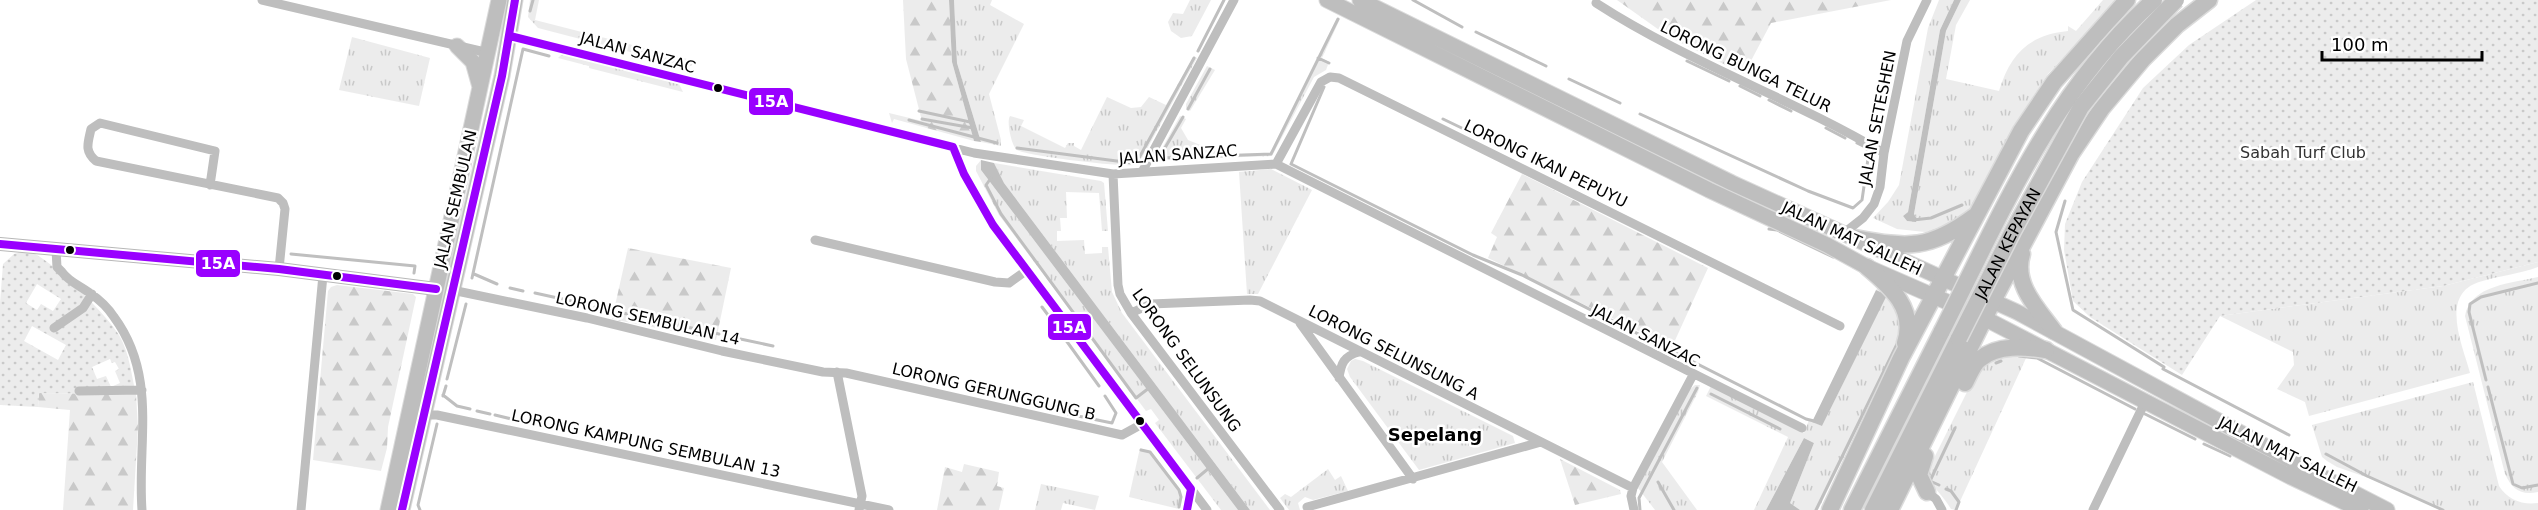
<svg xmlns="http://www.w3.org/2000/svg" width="2538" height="510" font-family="'DejaVu Sans',sans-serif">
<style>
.grass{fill:url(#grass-tufts)}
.forest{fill:url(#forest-firs)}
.park{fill:url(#park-dots);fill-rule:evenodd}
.water{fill:#bfbfbf}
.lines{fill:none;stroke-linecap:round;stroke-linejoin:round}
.stream{stroke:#bfbfbf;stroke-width:3}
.primary-casing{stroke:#dbdbdb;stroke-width:17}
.highway-casing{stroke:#dbdbdb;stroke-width:19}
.street{stroke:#bebebe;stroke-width:9}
.secondary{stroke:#b8b8b8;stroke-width:14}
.primary{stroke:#bebebe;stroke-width:15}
.highway{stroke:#bebebe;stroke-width:16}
.highway-bridge-casing{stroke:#dbdbdb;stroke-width:19;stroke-linecap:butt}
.highway-bridge{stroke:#bebebe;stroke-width:16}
.bus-1-casing{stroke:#fff;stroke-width:12}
.bus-1{stroke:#90f;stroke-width:8}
.bus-dot{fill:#000;stroke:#fff;stroke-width:2}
.labels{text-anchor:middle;stroke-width:5;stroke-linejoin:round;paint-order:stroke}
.street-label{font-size:16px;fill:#000;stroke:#fff}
.park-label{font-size:16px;fill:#333;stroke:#fff}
.neighbourhood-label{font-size:18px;font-weight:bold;fill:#000;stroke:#fff}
.line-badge{stroke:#fff;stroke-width:2}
.badge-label{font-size:16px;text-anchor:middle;font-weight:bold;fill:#fff}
</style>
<defs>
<pattern id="grass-tufts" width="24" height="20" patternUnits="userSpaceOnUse" patternTransform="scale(1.5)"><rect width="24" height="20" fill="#ececec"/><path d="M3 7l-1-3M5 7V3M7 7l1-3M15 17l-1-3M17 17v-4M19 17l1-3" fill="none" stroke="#c9c9c9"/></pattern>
<pattern id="forest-firs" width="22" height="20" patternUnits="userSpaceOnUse" patternTransform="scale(1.5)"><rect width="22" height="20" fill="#ececec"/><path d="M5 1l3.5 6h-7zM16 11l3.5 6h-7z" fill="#c9c9c9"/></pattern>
<pattern id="park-dots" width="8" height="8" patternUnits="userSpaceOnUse" patternTransform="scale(1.5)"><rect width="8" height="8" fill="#ececec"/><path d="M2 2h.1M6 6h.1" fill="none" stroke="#c9c9c9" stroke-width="1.8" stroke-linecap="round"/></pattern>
</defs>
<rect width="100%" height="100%" fill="#fff"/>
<path class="grass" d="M530,0H539L535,20L695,61L694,64L688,67L538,28L528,17Z
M954,0H992L990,5L1024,24L989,94L1001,140V146L981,142L957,63Z
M1190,0H1211L1192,36L1181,38L1171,31L1168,22L1173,13L1183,14Z
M1939,0H1954L1940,30L1908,212L1903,216L1907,221L1916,222L1917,219L1914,214L1946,31L1961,0H1970L1956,25L1946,79L1999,91C2010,55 2028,35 2068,31V26L2076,31L2103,0H2117L2048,74L2015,124L1967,214L1937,231L1925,232L1897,229L1873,218L1888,202L1899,185L1928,28Z
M1338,18L1340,19L1322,58L1329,62L1326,70L1314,77L1272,156L1159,160L1160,152L1180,116L1186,119L1181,128L1188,140L1218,152L1223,148L1233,154L1270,153Z
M352,37L430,58L419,106L339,90Z
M563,53L679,84L683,92L589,68V66L558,58Z
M1194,56L1197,58L1142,158L1134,165C1120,167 1027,156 1017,150C1012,147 1006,122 1010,116L1024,120L1021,126L1065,148L1068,143H1074V146L1081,150L1107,97L1131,108L1141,107L1149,97L1166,105Z
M1207,66L1215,70L1190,111L1186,108V104Z
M981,160V170L1238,510H1221L1155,423L1159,420L1151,409L1146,411L999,215L976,171V166Z
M994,163L1101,181L1104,183L1108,231H1102L1099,193L1066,192L1067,218H1060L1061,231H1057V241L1084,240L1085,254L1102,253V247H1108L1112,292L1122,313L1270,510H1250L1004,183Z
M1271,169L1312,190L1258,294H1247L1239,172Z
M2538,262V267C2519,274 2498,276 2479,282C2439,295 2463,346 2470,373L2309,416L2305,402L2277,389L2294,365L2293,352L2220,316L2443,286Z
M2538,277V492C2521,496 2512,489 2505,474L2465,316C2470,285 2513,283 2538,277Z
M1883,282L1896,300L1902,339L1818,510H1800L1790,503L1814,443L1804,438L1766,510H1754L1788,437L1706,396L1711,386L1804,433L1809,420L1822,426L1886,295L1876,290Z
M2020,354L2027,356L1956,510L1951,509C1943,495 1930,486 1927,472L1978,370C1992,361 2003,355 2020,354Z
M1355,359L1363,361L1513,436L1515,443L1419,470L1350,377L1347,369L1351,361Z
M2473,382L2499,486C2508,500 2522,505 2538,503V510H2440L2383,483L2337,467L2327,461L2322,457L2312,425Z
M1695,385H1700L1698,392L1662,462L1697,510H1655L1638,488L1688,391Z
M1140,448L1150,452L1180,490L1179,509L1129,497Z
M1328,469L1335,480L1341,476L1348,491L1313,500L1305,497L1298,503L1300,510H1289L1280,498L1285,494L1291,497Z
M1041,484L1099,496L1095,510L1063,503L1061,510H1035Z"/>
<path class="forest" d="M903,0H949L952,62L974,141L894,119L892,123L889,113L922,121L906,59Z
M1617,0H1891L1771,23L1744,74L1669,37Z
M1522,174L1708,268L1672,347L1488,258L1497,237L1491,233Z
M628,248L731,268L716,340L612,319Z
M337,285L413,294L416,297L388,427L387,448L381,471L313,460L328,291L331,287Z
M39,393L136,394L138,428L133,510H63L70,410L38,407Z
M1560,459L1620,490L1621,494L1575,505Z
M964,464L999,472L997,486L1004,488L999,510H937L945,467L962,472Z"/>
<path class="park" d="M2256,0H2538V262L2443,286L2220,316L2182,375L2090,317L2073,301L2064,250L2065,224L2082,182L2143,88L2189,45Z
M21,252C26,252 31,252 35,254C56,265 107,315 119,335C130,354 131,374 136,394L39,393L38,407L0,405V303L3,264L14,254ZM37,284L61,299L53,311L41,304L37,310L26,303ZM32,326L66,345L58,360L24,341ZM110,359L112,363L115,362L119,369L115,371L120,383L111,387L106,376L97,379L92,367Z"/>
<path class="water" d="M949,0H954L957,63L981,142L974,141L952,62Z
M1954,0H1961L1946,31L1914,214L1917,219L1916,222L1907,221L1903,216L1908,212L1940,30Z
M981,160L994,163L1004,183L1250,510H1238L981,170Z
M1876,290L1887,295L1822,426L1812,422Z
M1804,438L1814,443L1790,503L1800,510H1766Z"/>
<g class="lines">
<path class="stream" d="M1413,0L1462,27
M530,11L533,0
M1476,32L1546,66
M1198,51L1224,0
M1318,58L1329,63
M1687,61L1729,81
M1569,79L1620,103
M1740,86L1760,96
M1324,87L1291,164L1473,255L1522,275L1806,419L1814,421
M1769,100L1791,111
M1188,109L1210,69
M919,111L970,122
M1640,114L1808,191L1853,208L1862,200L1869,152L1865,147L1857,143
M1183,117L1162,153V158L1271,154L1338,19
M922,119L973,128
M1443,119L1470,132
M909,120L997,143
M1826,128L1845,138
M1017,148L1132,163L1139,158L1194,58
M991,178L986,185L1001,214L1136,398
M2065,201L2056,232L2073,310L2164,367L2163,369L2289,435
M1913,220L1931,218L1962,205
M1769,229L1777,230L1833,257
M291,254L415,266L414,273
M474,274L497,284
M472,278L523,49L549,56
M510,288L523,291
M535,293L585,304
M595,307L719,334
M1042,307L1054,323
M1060,332L1099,386
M731,337L773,346
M2019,356L2037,358L2135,409
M1996,363L2001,361
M447,379L466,304
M2486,380L2469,312L2470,304L2481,297L2538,283
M2488,387L2513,484L2522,488L2538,485
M1711,394L1780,429
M443,395L457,406L470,409
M443,396L446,386
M1136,398L1149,388
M477,411L490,414
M1068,414L1112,423L1116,413L1105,396
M2145,414L2195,439
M495,415L520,421
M2204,444L2230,456
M1141,450L1150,452L1179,490L1181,497L1179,507
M2326,454L2367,476L2443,510
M1197,478L1209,468
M1658,482L1674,510
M1939,485L1930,481L1955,428
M1946,489L1951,491L1959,502L1956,510
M420,510L418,505L437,424
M1640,510L1639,498L1697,388
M1816,510L1899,340"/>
<g class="primary-casing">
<path id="primary" d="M1327,0L1709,190L1827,245L1867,267L1984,318L2291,477L2361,510
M1360,0L1732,183L2017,312L2313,472L2387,510
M457,46L473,62L480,87
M388,510L499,0
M402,510L502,76L515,0"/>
</g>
<g class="highway-casing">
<path id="highway" d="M1855,238C1909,248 1929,250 1975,216
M2022,254C2013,284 2037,308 2054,331
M1867,267C1891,287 1916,309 1905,343
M1965,383C1969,376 1973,364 1980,359C1998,344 2025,347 2046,350
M1925,456L1919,475L1927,492
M1830,510L1901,358L2021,131L2054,82L2127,0
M1852,510L1942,331
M1873,510L1959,338
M1890,510L1993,301L2071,154L2102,108L2143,59L2177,25L2209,0"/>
</g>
<path class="street" d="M262,0L489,53
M1596,3C1687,62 1791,98 1884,153
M510,36L974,153L1113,174L1276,164L1802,428
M953,147L964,174L993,225L1207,510
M1276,164L1321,82L1330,77L1339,78L1840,326
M1143,170L1234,0
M1113,174L1118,285L1120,294L1131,313L1280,510
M210,185L215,151L100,123L91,129C88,143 84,151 96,161L278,198L283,203L285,209L279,269
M1844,233L1863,218L1874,204L1880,187L1884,153L1907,41L1927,0
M815,240L995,282L1009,283L1027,270
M56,250L57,267L62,272C69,282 81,286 91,294C100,300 108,308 114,317C158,377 137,442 142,510
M452,290L587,318L722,351L823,372L846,373L1122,435L1142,424
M1131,313L1151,304L1250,300L1260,301L1633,488
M1300,323L1413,479
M54,328L83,308L92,294
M837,372L862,496L859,510
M1339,378C1341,363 1344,356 1359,352
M79,391L142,390
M424,415H437L889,510
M1927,492L1936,499L1942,510
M1307,507L1541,442
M301,510L323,275
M1187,510L1191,489
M1634,510L1631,496L1633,488L1693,375
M2093,510L2145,402"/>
<path class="secondary" d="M0,244L279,269L436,289"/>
<use href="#primary" class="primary"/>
<use href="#highway" class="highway"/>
<g class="highway-bridge-casing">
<g id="highway-bridge">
<path d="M1942,331C2003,210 2051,93 2154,0"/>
<path id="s1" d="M1959,338L2013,231L2081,107L2121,57L2176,0"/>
</g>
</g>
<use href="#highway-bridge" class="highway-bridge"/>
<g class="bus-1-casing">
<path id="bus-1" d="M510,36L953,147L964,174L993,225L1191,489L1187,510
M0,244L279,269L436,289
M402,510L502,76L515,0"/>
</g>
<use href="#bus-1" class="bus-1"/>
</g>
<g class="bus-dot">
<circle cx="718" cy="88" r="5"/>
<circle cx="70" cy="250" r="5"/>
<circle cx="337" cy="276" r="5"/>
<circle cx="1140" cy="421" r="5"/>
</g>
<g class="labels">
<g class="street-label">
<text transform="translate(638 52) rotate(15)" y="6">JALAN SANZAC</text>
<text transform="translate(1746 66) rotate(26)" y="6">LORONG BUNGA TELUR</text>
<text transform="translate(1877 118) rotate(-79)" y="6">JALAN SETESHEN</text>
<text transform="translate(1178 154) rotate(-4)" y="6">JALAN SANZAC</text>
<text transform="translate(1546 163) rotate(26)" y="6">LORONG IKAN PEPUYU</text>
<text transform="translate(455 199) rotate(-77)" y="6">JALAN SEMBULAN</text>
<text transform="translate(1852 238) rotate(25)" y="6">JALAN MAT SALLEH</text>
<text dy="6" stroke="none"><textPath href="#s1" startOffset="106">JALAN KEPAYAN</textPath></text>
<text transform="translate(648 318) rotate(13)" y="6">LORONG SEMBULAN 14</text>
<text transform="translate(1646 335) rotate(27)" y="6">JALAN SANZAC</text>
<text transform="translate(1394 352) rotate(27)" y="6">LORONG SELUNSUNG A</text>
<text transform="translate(1187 360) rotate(54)" y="6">LORONG SELUNSUNG</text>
<text transform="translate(994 391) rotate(13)" y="6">LORONG GERUNGGUNG B</text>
<text transform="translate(646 443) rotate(12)" y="6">LORONG KAMPUNG SEMBULAN 13</text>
<text transform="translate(2288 454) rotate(26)" y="6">JALAN MAT SALLEH</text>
</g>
<g class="park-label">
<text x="2303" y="158">Sabah Turf Club</text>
</g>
<g class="neighbourhood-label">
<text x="1435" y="441">Sepelang</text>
</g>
</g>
<g class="line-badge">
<rect x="748" y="87" width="46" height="29" rx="6" fill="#90f"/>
<rect x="195" y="249" width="46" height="29" rx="6" fill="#90f"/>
<rect x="1047" y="313" width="45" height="28" rx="6" fill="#90f"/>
</g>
<g class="badge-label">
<text x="771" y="107">15A</text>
<text x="218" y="269">15A</text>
<text x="1069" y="333">15A</text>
</g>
<path d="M2322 51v9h160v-9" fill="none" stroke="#000000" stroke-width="3"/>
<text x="2331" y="51" font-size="18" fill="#000000" stroke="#ffffff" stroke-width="4.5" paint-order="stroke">100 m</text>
</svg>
